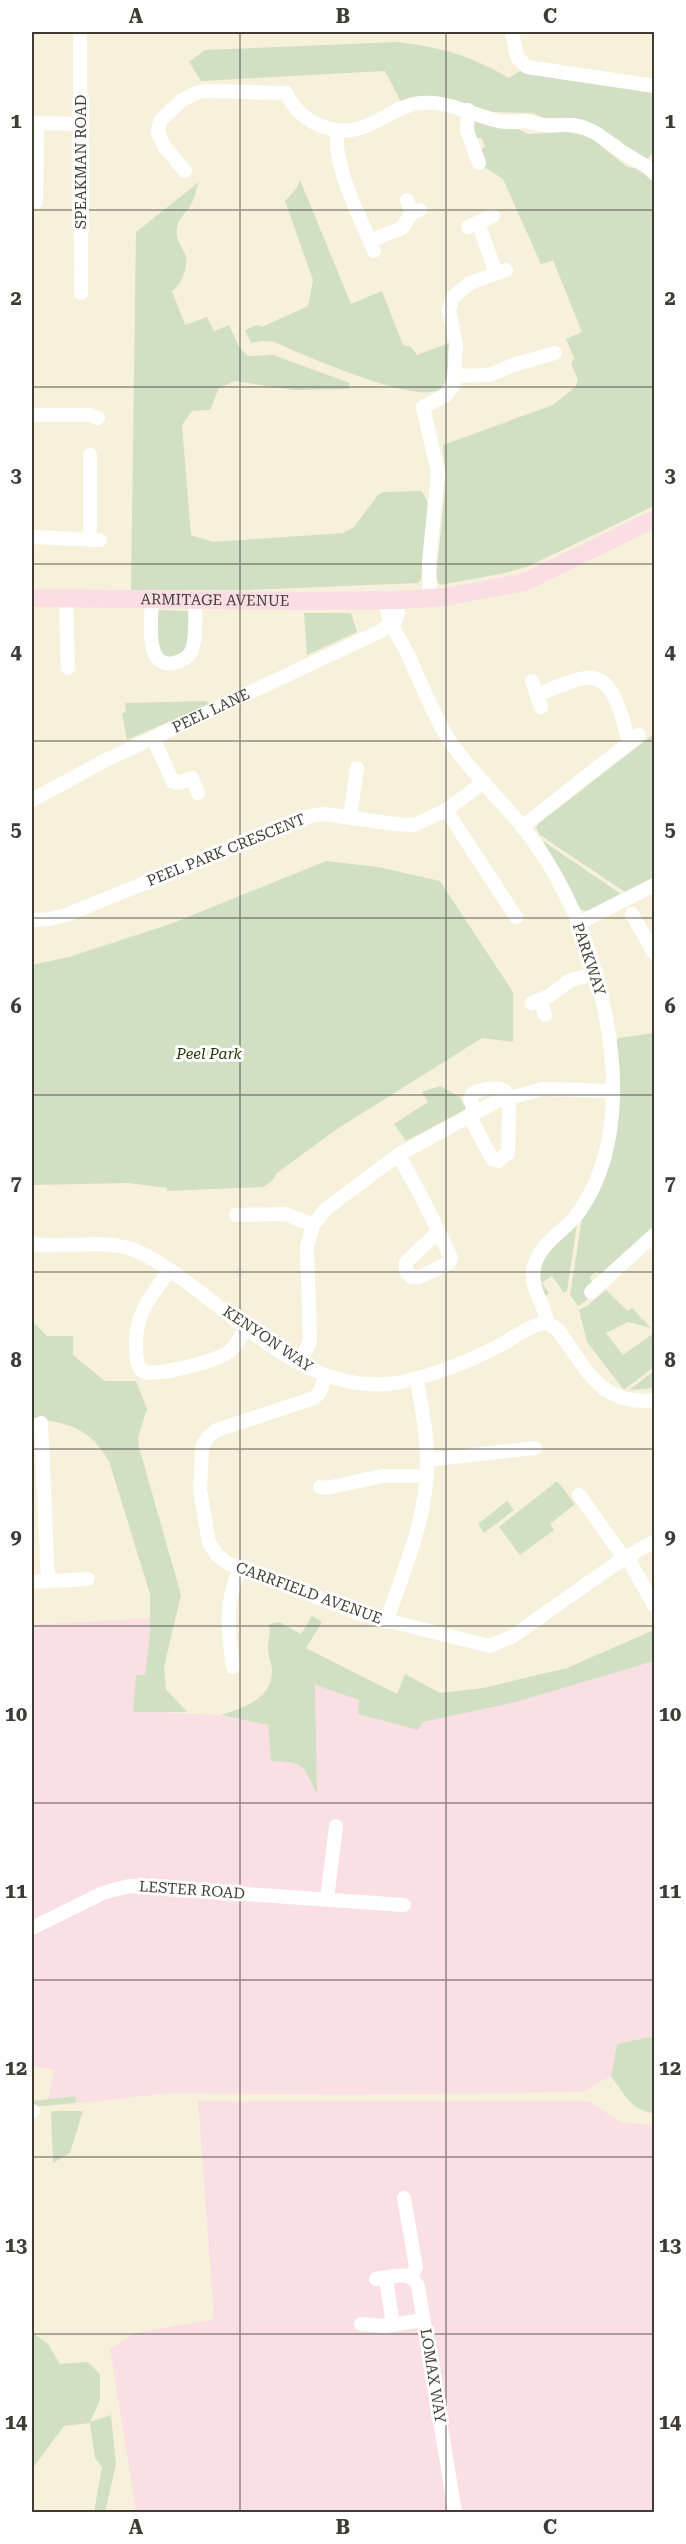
<svg xmlns="http://www.w3.org/2000/svg" width="686" height="2544" font-family="'Roboto Serif',serif">
<style>
.industrial{fill:#fadfe5}
.green{fill:#d1dfc3}
.lines{fill:none;stroke-linecap:round;stroke-linejoin:round}
.minor{stroke:#fff;stroke-width:14}
.major{stroke:#fadee3;stroke-width:18}
.grid{fill:none;stroke:#3e3c33;stroke-width:1.5;stroke-opacity:0.55}
.labels{text-anchor:middle;stroke-width:6;stroke-linejoin:round;paint-order:stroke}
.street-label{font-size:15px;fill:#3e3c33;stroke:#fefefe}
.park-label{font-size:15px;font-style:italic;fill:#253808;stroke:#fefefe}
.neatline{fill:none;stroke:#3e3c33;stroke-width:2}
.grid-label{font-size:20px;text-anchor:middle;font-weight:bold;fill:#3e3c33}
</style>
<rect width="100%" height="100%" fill="#f7f1dc"/>
<path class="industrial" d="M150,1618V1633L145,1676L136,1675L134,1711L221,1715L268,1725L271,1761L295,1762L303,1767L317,1793L314,1685L359,1700L358,1714L423,1722L516,1702L654,1661V2036L617,2044L611,2076L582,2092L346,2095L170,2093L82,2103H75L76,2096L48,2099L54,2070L32,2066V1625Z
M198,2101H589L621,2122L654,2125V2512H136L110,2349L134,2333L214,2319Z"/>
<path class="green" d="M398,42C444,48 469,55 509,78L523,69L654,91V150L648,159L628,149L619,140L592,125L546,119L533,113L493,112L456,101L401,102L385,71L201,81L189,62L205,50Z
M472,120L503,128L518,129L528,134L567,132L582,135L594,140L627,167L640,169L654,183V506L529,566L505,573L440,585L436,578L446,480L443,445L553,405L576,386L578,380L571,364L574,358L566,339L582,332L553,260L541,264L503,179L484,167L479,150L485,147L482,138H475Z
M300,180L351,304L382,291L403,345L411,347L417,355L449,343C447,357 451,378 441,388C421,408 300,353 274,342L263,341L251,343L245,330L257,325L262,327L308,306L313,280L285,201L296,189Z
M199,182C196,190 194,201 189,208C184,215 178,219 177,228C174,248 194,250 183,276C180,283 178,287 172,291L185,325L207,317L214,331L229,325L239,347L248,356L273,355L350,383L348,389L294,390L235,381L219,388L210,410L192,411L182,425L191,535L213,542L343,533L354,527L378,495L383,492L422,491L428,503L421,580L418,583L248,590H131L136,232Z
M156,610L190,611L187,651L169,659L158,651Z
M304,613H351L357,632L307,655Z
M206,701L209,704L127,740L122,713L126,712L125,703Z
M654,734V879L625,892L540,835L536,827L539,823Z
M543,841L621,894L587,911L579,909Z
M326,861L378,867L440,881L513,992V1042L482,1038L337,1129L277,1173L272,1181L263,1187L167,1191V1188L128,1183L32,1185V965L69,957L173,923Z
M654,1033V1229L602,1274L596,1271L590,1277L593,1284L591,1297L578,1306L570,1295L582,1218L599,1191L611,1160L615,1135L617,1077L620,1073L615,1043L618,1038Z
M440,1086L460,1097L466,1109L406,1141L394,1124L428,1102L422,1092Z
M577,1224L567,1291L564,1293L552,1276L542,1283L549,1293L545,1296C531,1259 553,1247 577,1224Z
M606,1290L628,1311L632,1308L651,1328L628,1322L606,1333L623,1355L654,1333V1367L625,1389H623L587,1342L579,1310L587,1306Z
M32,1321L47,1336H73V1355L105,1381H136L147,1409L138,1437L139,1447L181,1595L164,1667L166,1689L187,1712H133L136,1675H145L150,1633V1594L109,1461C87,1425 69,1425 32,1417Z
M654,1371V1388L629,1390Z
M557,1481L575,1504L550,1524L554,1530L520,1555L499,1527Z
M507,1501L514,1510L484,1533L478,1524Z
M312,1616L322,1622L306,1648L397,1694L405,1674L440,1693L483,1688L567,1668L654,1630V1661L516,1702L423,1722L418,1730L358,1714L359,1700L315,1685L317,1794C302,1765 306,1762 271,1761L268,1725L221,1715C243,1708 272,1699 272,1671C272,1664 268,1656 268,1648C268,1638 271,1636 269,1624L279,1622L301,1634Z
M654,2036V2113C631,2111 624,2093 611,2076L617,2044Z
M76,2096L75,2103L32,2107V2101Z
M51,2111H83L70,2153L53,2163Z
M32,2332L48,2344L60,2364L88,2362L100,2374V2400L90,2422L111,2415L116,2464L105,2512H94L102,2467L95,2458L90,2423L64,2426L32,2469Z"/>
<g class="lines">
<g class="minor">
<path d="M80,32L81,293"/>
<path d="M512,32L517,57L527,67L654,86"/>
<path d="M468,110L467,131L479,163"/>
<path d="M337,130C333,169 360,215 374,251"/>
<path d="M185,171L164,146L158,132L160,121L181,101L196,93L205,91L286,93C300,122 334,139 366,126C384,119 400,105 420,103C452,100 475,118 505,122C511,123 517,122 523,121C531,121 538,125 545,125C555,126 563,124 573,125C595,128 607,142 624,153C635,160 645,164 654,173"/>
<path d="M407,200L412,213L420,210"/>
<path d="M36,201L37,123L81,124"/>
<path d="M478,223L496,273"/>
<path d="M468,227L493,216"/>
<path d="M370,241L402,228L412,213"/>
<path d="M456,376L490,375L513,365L555,353"/>
<path d="M32,415H91L98,418"/>
<path d="M32,537L100,540"/>
<path d="M90,540V455"/>
<path d="M66,598L68,668"/>
<path d="M430,598L429,562L438,472L423,407L446,395L454,384L456,344L449,311L452,298L470,283L506,270"/>
<path d="M152,599C152,617 143,669 174,663C182,661 189,657 192,650C197,635 195,614 195,599"/>
<path d="M386,600C387,625 399,635 409,657C421,683 432,711 446,735C467,768 497,796 522,826C556,868 582,922 596,975C617,1050 626,1145 579,1212C564,1233 537,1243 533,1272C531,1291 546,1305 547,1323"/>
<path d="M532,681L541,707"/>
<path d="M537,695C552,689 570,680 586,678C615,674 623,721 629,743"/>
<path d="M153,738L173,782L179,783L192,778L198,793"/>
<path id="s1" d="M32,800L106,760L381,631L396,620L400,600"/>
<path d="M446,810L516,917"/>
<path d="M350,818L357,768"/>
<path d="M522,827L639,735"/>
<path d="M632,914L654,953"/>
<path d="M32,920L50,919L66,915L310,816L324,814L395,824L414,825L446,810L484,782"/>
<path d="M577,924L654,885"/>
<path d="M541,1000L545,1015"/>
<path d="M532,1003L549,996L569,981L596,973"/>
<path d="M469,1115L492,1159L498,1161L508,1153L509,1106L505,1091C495,1086 482,1089 472,1094L470,1099L476,1112"/>
<path d="M398,1155C418,1188 435,1223 451,1258L449,1263L419,1277H411L406,1271V1262L439,1231"/>
<path d="M236,1215L285,1214L313,1225"/>
<path d="M32,1244C67,1249 105,1237 139,1252C159,1261 176,1274 193,1287C250,1329 311,1390 387,1384C420,1381 465,1363 495,1348C511,1340 526,1327 543,1323L551,1325L558,1330C586,1368 601,1407 654,1400"/>
<path d="M170,1270C152,1294 135,1313 136,1345C136,1355 136,1363 142,1371C154,1378 214,1361 227,1353C236,1347 241,1335 247,1327"/>
<path d="M591,1292L654,1235"/>
<path d="M299,1363L310,1342L307,1247L313,1225L326,1209L398,1155L497,1101L543,1089L612,1091"/>
<path d="M326,1376L320,1392L314,1398L217,1430L208,1437L202,1447L200,1490L209,1543L217,1555L227,1563L361,1614L490,1646L513,1636L624,1558L654,1542"/>
<path d="M41,1423L48,1581"/>
<path d="M427,1460L535,1448"/>
<path d="M320,1487L327,1488L382,1476H427"/>
<path d="M579,1495L624,1558"/>
<path d="M627,1557L654,1605"/>
<path d="M32,1582L88,1579"/>
<path d="M386,1622C404,1570 428,1516 427,1461C427,1433 422,1405 416,1378"/>
<path d="M233,1667C228,1629 224,1604 240,1569"/>
<path d="M327,1899L336,1826"/>
<path d="M32,1928L103,1893L129,1886L404,1905"/>
<path d="M32,2111H33"/>
<path d="M404,2198L416,2267L411,2277"/>
<path d="M386,2278L393,2325"/>
<path d="M376,2279C391,2277 410,2269 418,2286L455,2512"/>
<path d="M361,2324L384,2326L423,2320"/>
</g>
<path class="major" id="s2" d="M32,598L299,601L400,600L445,597L525,582L654,519"/>
</g>
<path class="grid" d="M240,32V2512M446,32V2512M32,210H654M32,387H654M32,564H654M32,741H654M32,918H654M32,1095H654M32,1272H654M32,1449H654M32,1626H654M32,1803H654M32,1980H654M32,2157H654M32,2334H654"/>
<g class="labels">
<g class="street-label">
<text transform="translate(81 162) rotate(-90)" y="5">SPEAKMAN ROAD</text>
<text dy="5" stroke="none"><textPath href="#s2" startOffset="183">ARMITAGE AVENUE</textPath></text>
<text dy="5" stroke="none"><textPath href="#s1" startOffset="200">PEEL LANE</textPath></text>
<text transform="translate(226 850) rotate(-22)" y="5">PEEL PARK CRESCENT</text>
<text transform="translate(589 959) rotate(72)" y="5">PARKWAY</text>
<text transform="translate(268 1339) rotate(34)" y="5">KENYON WAY</text>
<text transform="translate(309 1593) rotate(20)" y="5">CARRFIELD AVENUE</text>
<text transform="translate(192 1890) rotate(4)" y="5">LESTER ROAD</text>
<text transform="translate(433 2376) rotate(81)" y="5">LOMAX WAY</text>
</g>
<g class="park-label">
<text x="209" y="1059">Peel Park</text>
</g>
</g>
<rect width="686" height="2544" fill="none" stroke="#fefefe" stroke-width="66"/>
<rect x="33" y="33" width="620" height="2478" class="neatline"/>
<g class="grid-label">
<text x="136" y="23">A</text>
<text x="343" y="23">B</text>
<text x="550" y="23">C</text>
<text x="16" y="128">1</text>
<text x="670" y="128">1</text>
<text x="16" y="305">2</text>
<text x="670" y="305">2</text>
<text x="16" y="482">3</text>
<text x="670" y="482">3</text>
<text x="16" y="659">4</text>
<text x="670" y="659">4</text>
<text x="16" y="836">5</text>
<text x="670" y="836">5</text>
<text x="16" y="1013">6</text>
<text x="670" y="1013">6</text>
<text x="16" y="1190">7</text>
<text x="670" y="1190">7</text>
<text x="16" y="1367">8</text>
<text x="670" y="1367">8</text>
<text x="16" y="1544">9</text>
<text x="670" y="1544">9</text>
<text x="16" y="1721">10</text>
<text x="670" y="1721">10</text>
<text x="16" y="1898">11</text>
<text x="670" y="1898">11</text>
<text x="16" y="2075">12</text>
<text x="670" y="2075">12</text>
<text x="16" y="2252">13</text>
<text x="670" y="2252">13</text>
<text x="16" y="2429">14</text>
<text x="670" y="2429">14</text>
<text x="136" y="2534">A</text>
<text x="343" y="2534">B</text>
<text x="550" y="2534">C</text>
</g>
</svg>
